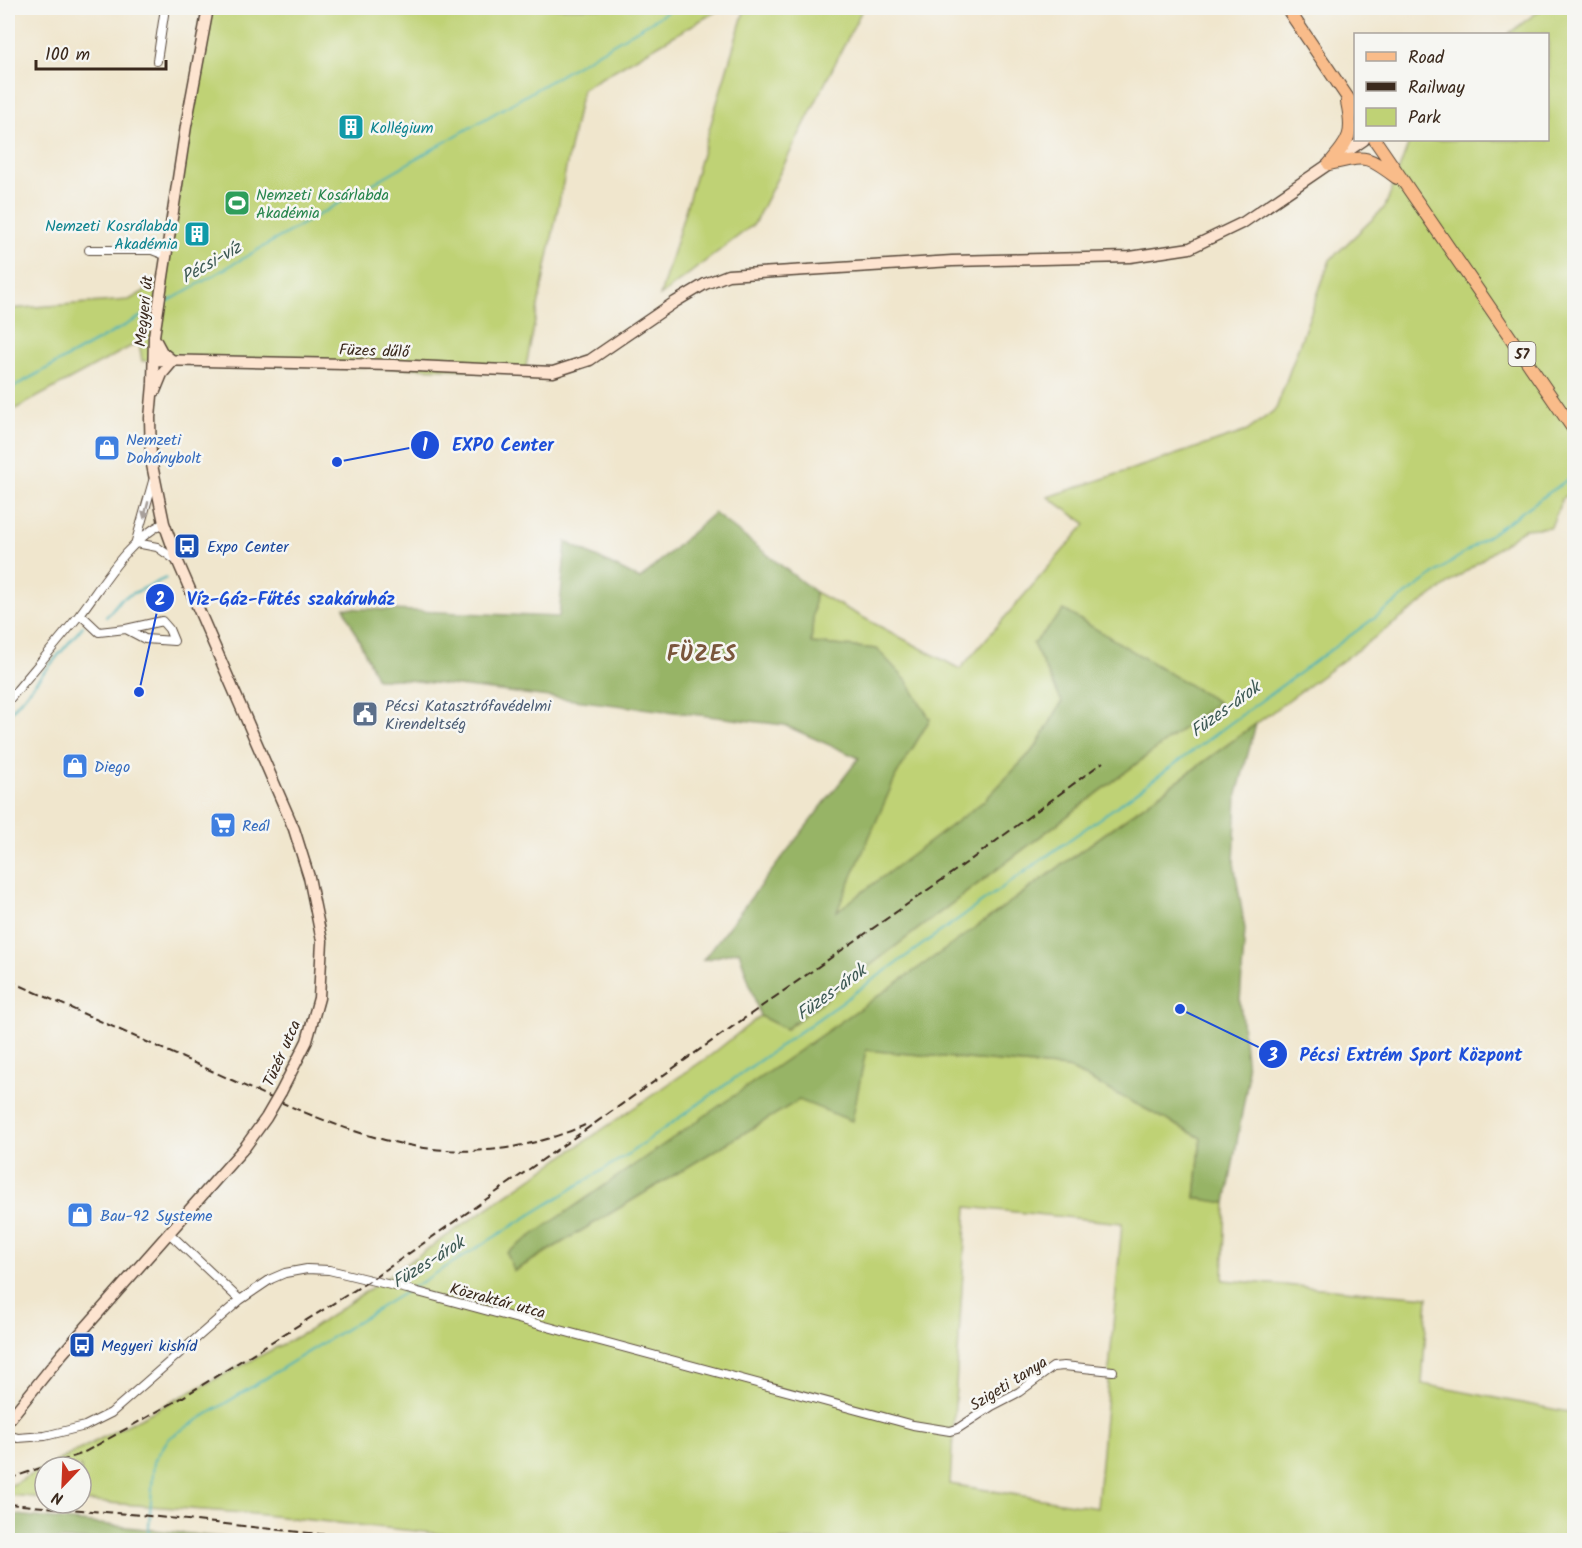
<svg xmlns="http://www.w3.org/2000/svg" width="1582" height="1548" font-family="Kalam,sans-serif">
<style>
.green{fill:#bfd275;stroke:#7d7e4a;stroke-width:1.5;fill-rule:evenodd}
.forest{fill:#97b466;stroke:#696f42;stroke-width:1.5}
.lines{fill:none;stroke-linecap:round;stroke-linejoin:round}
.stream{stroke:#40b0b9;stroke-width:2}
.street-casing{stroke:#564638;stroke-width:10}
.secondary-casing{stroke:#564638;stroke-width:13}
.primary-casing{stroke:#564638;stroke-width:14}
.street{stroke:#fff;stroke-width:8}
.secondary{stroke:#fde4d0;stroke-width:10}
.primary{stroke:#f9bc8a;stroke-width:12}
.rail{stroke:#3b2a1e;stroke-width:2;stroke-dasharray:9 4.5;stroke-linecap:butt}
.secondary-bridge-casing{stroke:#564638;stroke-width:13;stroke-linecap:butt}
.secondary-bridge{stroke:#fde4d0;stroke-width:10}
.oneway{fill:#a79f9a}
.labels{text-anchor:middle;stroke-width:5;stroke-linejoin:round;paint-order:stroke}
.shield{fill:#f6f6f2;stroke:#73675e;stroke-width:1.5}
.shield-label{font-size:15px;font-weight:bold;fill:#3b2a1e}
.culture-label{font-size:16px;fill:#0d838f;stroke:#f6f6f2;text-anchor:start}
.leisure-label{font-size:16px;fill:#27864d;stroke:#f6f6f2;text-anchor:start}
.street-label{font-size:16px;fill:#3b2a1e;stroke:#f6f6f2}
.shop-label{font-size:16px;fill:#366cbe;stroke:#f6f6f2;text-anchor:start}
.transit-label{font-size:16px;fill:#164399;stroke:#f6f6f2;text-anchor:start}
.service-label{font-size:16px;fill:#4e5e75;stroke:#f6f6f2;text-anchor:start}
.water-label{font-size:18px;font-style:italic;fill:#3d5954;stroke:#f6f6f2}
.district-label{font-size:22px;font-weight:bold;letter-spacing:1.5px;fill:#7a563c;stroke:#f6f6f2}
.leader{fill:none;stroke:#1d4ed8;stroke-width:2}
.callout-dot{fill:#1d4ed8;stroke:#f6f6f2;stroke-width:2}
.mark-label{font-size:18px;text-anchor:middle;font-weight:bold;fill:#fff}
.callout-label{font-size:18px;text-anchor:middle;font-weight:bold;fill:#1d4ed8;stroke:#f6f6f2;stroke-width:5;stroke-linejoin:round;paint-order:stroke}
</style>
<rect width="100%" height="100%" fill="#f6f6f2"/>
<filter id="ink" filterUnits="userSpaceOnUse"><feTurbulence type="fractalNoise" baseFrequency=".0167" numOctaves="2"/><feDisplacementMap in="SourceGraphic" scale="12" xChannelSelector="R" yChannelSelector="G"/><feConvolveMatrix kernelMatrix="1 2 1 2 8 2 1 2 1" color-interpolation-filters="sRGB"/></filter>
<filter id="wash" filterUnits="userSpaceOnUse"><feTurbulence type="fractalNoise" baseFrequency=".008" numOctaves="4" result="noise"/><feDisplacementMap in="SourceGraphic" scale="24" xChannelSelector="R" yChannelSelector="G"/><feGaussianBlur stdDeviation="1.35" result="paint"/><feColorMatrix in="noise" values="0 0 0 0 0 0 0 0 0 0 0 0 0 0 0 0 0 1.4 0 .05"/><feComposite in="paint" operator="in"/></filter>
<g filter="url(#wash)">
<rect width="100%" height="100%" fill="#f0e6cd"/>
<path class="green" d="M208,8H722L582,89L525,371L142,361L139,342L8,413V309L129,300L164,280Z
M745,8H863L754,224L660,296Z
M1543,8H1574V490L1562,499L1551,527L1524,529L950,946L507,1254L515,1271L799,1100L865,1050L1068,1068L1201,1138L1195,1197L1226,1203L1223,1280L1428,1297L1422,1384L1574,1413V1540H499L244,1513L81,1501V1467H46L308,1331L711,1055L760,1016L786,1029L1218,702L1033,644L1062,702L1036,747L984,801L836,912L896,776L930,719L877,649L811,643L815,592L960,669L1086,524L1048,497L1247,431L1276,409L1330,260L1385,207L1410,140H1548V34H1508ZM967,1207L1122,1223L1097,1508L950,1484Z
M45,1467V1498L8,1495V1487Z"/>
<path class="forest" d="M714,513L815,592L811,643L877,649L906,680L930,719L896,776L837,911L984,801L1036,747L1062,702L1033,644L1064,610L1218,702L786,1029L760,1016L739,951L703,960L859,758L784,725L399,679H377L344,608L559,617L566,542L640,579Z
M1256,724L1237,794L1234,863L1245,929L1240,1002L1248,1079L1226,1203L1195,1198L1201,1138L1068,1068L866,1050L852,1121L799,1100L514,1271L507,1253L950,946Z
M8,1514L245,1540H8Z"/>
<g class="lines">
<path class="stream" d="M162,305L523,97L674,8
M8,390L155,309
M106,617L121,599L166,578
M8,715L83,626
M412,1288L627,1155L1131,796L1433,575L1574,475
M148,1540L154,1461L169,1438L407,1291"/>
</g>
</g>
<g filter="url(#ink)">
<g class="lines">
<g class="street-casing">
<path id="street" d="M157,61L165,8
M89,250H152L165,255
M136,541L153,481
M136,543L157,547L177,561
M80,614L99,632L126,629L145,639L174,641L169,629L162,621L126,629
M8,701C32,672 57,643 81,613C105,581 127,541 164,523
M169,1233L240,1300
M8,1435L18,1438L45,1436L85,1426L111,1413L240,1300L271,1279L285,1273L307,1269L329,1270L407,1289L913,1425L950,1431L957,1429L992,1406L1019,1392L1053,1367L1064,1366L1113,1371"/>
</g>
<g class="secondary-casing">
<path id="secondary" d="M208,8L186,126L154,336L153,384L150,418L151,460L164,523L178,562L294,829L309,877L322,941L319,998L307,1041L281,1092
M155,339L162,352L173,361L162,374L155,391
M154,360L393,365L553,372L590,360L675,302L705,284L728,275L952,261L1130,257L1190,248L1244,222L1364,140
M8,1421L62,1354L245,1147"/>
</g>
<g class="primary-casing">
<path id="primary" d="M1287,8L1356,110
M1375,140L1574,430
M1329,164C1368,156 1364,154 1397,178
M1329,164C1350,139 1354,134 1347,102"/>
</g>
<use href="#street" class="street"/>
<use href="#secondary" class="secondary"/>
<use href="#primary" class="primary"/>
<path class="rail" d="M8,980C73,1009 138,1038 203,1067C332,1125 443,1187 585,1125
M8,1479L81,1454L178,1400L371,1280L969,861L1103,762
M8,1504L140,1515L375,1540"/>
<g class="secondary-bridge-casing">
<path id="secondary-bridge" d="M245,1147L266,1118L281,1092"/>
</g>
<use href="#secondary-bridge" class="secondary-bridge"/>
</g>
<defs><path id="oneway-solid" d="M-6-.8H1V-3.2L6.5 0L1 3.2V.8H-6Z" transform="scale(1.5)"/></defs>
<use class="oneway" href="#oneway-solid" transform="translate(146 510) rotate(105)"/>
</g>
<defs>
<g id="building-square" transform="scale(1.35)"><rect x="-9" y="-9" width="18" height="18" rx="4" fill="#0f9aa8" stroke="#f6f6f2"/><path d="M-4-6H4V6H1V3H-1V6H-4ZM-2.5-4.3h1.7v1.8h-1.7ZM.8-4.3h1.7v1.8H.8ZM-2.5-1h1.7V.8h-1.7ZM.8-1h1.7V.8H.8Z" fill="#fff"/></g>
<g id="stadium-square" transform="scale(1.35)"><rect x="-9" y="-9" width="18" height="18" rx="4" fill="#2e9e5b" stroke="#f6f6f2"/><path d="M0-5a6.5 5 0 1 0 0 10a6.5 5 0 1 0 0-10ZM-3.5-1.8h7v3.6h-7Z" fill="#fff"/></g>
<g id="shop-square" transform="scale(1.35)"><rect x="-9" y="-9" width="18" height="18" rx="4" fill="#3f7fe0" stroke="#f6f6f2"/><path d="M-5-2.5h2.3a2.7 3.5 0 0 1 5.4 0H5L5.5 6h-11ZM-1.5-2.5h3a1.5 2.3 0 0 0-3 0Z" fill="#fff"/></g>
<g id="bus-square" transform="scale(1.35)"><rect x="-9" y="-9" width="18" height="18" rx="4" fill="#1a4fb4" stroke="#f6f6f2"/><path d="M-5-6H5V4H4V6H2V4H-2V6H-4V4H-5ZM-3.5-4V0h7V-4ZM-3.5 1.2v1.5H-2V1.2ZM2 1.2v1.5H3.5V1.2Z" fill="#fff"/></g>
<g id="civic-square" transform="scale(1.35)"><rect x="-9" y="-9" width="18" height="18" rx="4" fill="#5c6f8a" stroke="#f6f6f2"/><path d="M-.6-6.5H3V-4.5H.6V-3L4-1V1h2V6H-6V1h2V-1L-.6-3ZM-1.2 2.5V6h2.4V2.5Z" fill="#fff"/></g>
<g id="supermarket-square" transform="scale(1.35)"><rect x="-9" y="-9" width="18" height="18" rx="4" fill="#3f7fe0" stroke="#f6f6f2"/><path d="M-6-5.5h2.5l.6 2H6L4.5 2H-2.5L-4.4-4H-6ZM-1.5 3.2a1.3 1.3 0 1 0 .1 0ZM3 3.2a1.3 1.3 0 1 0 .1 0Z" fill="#fff"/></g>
</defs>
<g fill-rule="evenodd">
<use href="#building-square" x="351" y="127"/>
<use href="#stadium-square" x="237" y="203"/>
<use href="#building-square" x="197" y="234"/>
<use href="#shop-square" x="107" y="448"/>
<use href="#bus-square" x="187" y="546"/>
<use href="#civic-square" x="365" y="714"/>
<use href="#shop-square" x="75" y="766"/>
<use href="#supermarket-square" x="223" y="825"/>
<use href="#shop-square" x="80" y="1215"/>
<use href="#bus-square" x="82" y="1345"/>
</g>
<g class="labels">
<rect class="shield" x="1508.5" y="342" width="27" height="24" rx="4.5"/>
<g class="shield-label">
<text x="1522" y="359">57</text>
</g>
<g class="culture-label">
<text x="370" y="133">Kollégium</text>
<text x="178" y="231" text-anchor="end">Nemzeti Kosrálabda<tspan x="178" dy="18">Akadémia</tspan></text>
</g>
<g class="leisure-label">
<text x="256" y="200">Nemzeti Kosárlabda<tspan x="256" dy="18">Akadémia</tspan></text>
</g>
<g class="street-label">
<text transform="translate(143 311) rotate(-84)" y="6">Megyeri út</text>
<text transform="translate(374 350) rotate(2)" y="6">Füzes dűlő</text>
<text transform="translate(281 1053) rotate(-66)" y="6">Tüzér utca</text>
<text transform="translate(498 1300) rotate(15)" y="6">Közraktár utca</text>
<text transform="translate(1008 1383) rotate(-32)" y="6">Szigeti tanya</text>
</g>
<g class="shop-label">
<text x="126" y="445">Nemzeti<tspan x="126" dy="18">Dohánybolt</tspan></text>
<text x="94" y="772">Diego</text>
<text x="242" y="831">Reál</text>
<text x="100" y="1221">Bau-92 Systeme</text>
</g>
<g class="transit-label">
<text x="207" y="552">Expo Center</text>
<text x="101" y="1351">Megyeri kishíd</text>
</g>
<g class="service-label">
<text x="385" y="711">Pécsi Katasztrófavédelmi<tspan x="385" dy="18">Kirendeltség</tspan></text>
</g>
<g class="water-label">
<text transform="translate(211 262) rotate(-30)" y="6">Pécsi-víz</text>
<text transform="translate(1225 709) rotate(-36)" y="6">Füzes-árok</text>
<text transform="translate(831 992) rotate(-36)" y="6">Füzes-árok</text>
<text transform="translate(428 1262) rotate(-32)" y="6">Füzes-árok</text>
</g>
<g class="district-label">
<text x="702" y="661">FÜZES</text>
</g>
</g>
<path class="leader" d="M337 462L425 445M139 692L160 598M1180 1009L1273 1054"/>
<g class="callout-dot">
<circle cx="337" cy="462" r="6"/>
<circle cx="139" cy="692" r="6"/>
<circle cx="1180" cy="1009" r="6"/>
<circle cx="425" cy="445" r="15"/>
<circle cx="160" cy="598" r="15"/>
<circle cx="1273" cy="1054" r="15"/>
</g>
<g class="mark-label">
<text x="425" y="451">1</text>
<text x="160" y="605">2</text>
<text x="1273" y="1061">3</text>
</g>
<g class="callout-label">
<text x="503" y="451">EXPO Center</text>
<text x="291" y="605">Víz-Gáz-Fűtés szakáruház</text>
<text x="1411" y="1061">Pécsi Extrém Sport Központ</text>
</g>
<rect width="1582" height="1548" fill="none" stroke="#f6f6f2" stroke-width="30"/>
<rect x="1354" y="33" width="195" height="108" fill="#f6f6f2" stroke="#aba49d" stroke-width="1.5"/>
<rect x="1366" y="52" width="30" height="9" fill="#f9bc8a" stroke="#aba49d" stroke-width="1.5"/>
<text x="1408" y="63" font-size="18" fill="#3b2a1e">Road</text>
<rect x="1366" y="82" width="30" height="9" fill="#3b2a1e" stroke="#aba49d" stroke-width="1.5"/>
<text x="1408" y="93" font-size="18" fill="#3b2a1e">Railway</text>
<rect x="1366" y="108" width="30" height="18" fill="#bfd275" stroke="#aba49d" stroke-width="1.5"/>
<text x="1408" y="123" font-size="18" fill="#3b2a1e">Park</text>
<g transform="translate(63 1485) rotate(203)"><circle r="28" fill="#f6f6f2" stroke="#aba49d" stroke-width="1.5"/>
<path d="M0-4.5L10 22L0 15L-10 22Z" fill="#c8321e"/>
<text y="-9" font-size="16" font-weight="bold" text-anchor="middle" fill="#3b2a1e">N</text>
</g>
<path d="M36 60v9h130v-9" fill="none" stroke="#3b2a1e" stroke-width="3"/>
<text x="45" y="60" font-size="18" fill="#3b2a1e" stroke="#f6f6f2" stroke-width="4.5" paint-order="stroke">100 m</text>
</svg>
